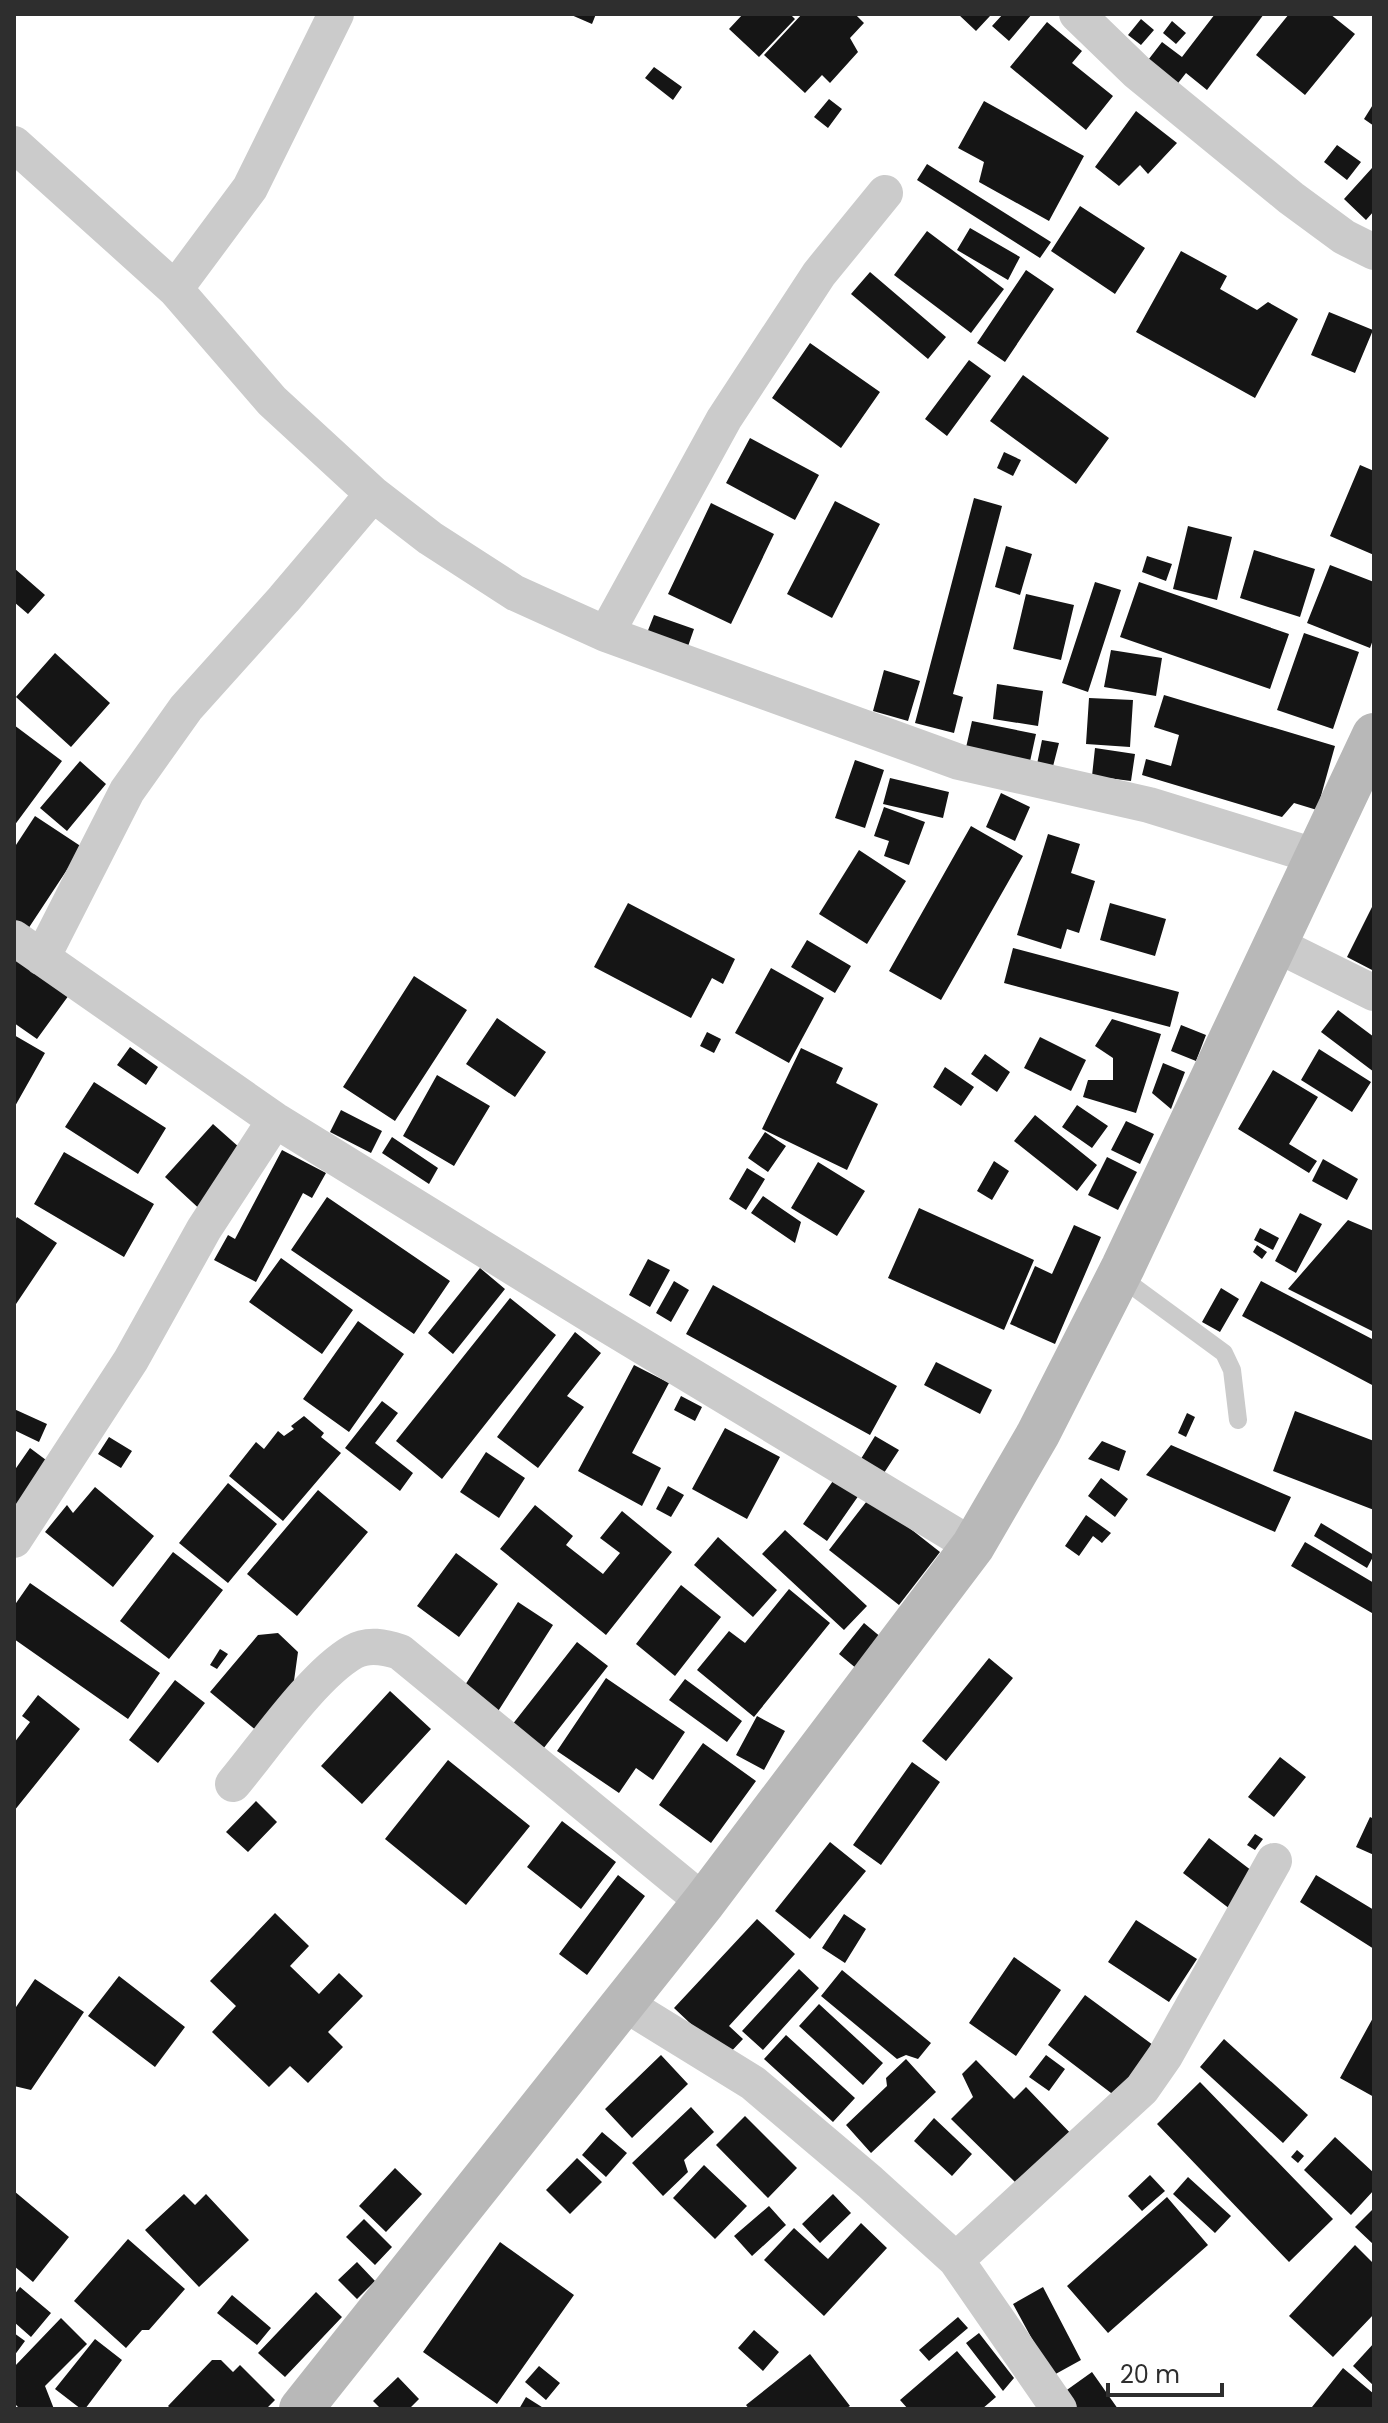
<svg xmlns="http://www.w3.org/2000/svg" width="1388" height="2423" font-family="Poppins,sans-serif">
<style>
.building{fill:#151515}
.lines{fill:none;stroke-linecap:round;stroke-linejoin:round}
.lane{stroke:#cbcbcb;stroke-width:18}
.street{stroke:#cbcbcb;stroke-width:36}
.secondary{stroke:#b8b8b8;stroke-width:44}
</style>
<rect width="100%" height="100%" fill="#fff"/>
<path class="building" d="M569,14H596L592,24Z
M743,14H790L795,19L759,57L729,29Z
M802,14H855L864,23L850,38L858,52L830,83L822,75L805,93L764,55Z
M958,14H988L990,16L976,31Z
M1003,14H1032L1009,41L992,26Z
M1215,14H1264L1207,90L1186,73L1175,87L1145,64L1162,42L1182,57Z
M1289,14H1330L1355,34L1305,95L1256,55Z
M1141,19L1154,30L1141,45L1128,35Z
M1172,21L1186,33L1176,44L1163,33Z
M1047,22L1082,51L1072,63L1113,96L1086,130L1010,67Z
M654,67L682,87L673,100L645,78Z
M829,99L842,109L828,128L814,117Z
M984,101L1084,156L1049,221L979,182L984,162L958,148Z
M1374,103V126L1364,119Z
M1136,111L1177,143L1148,174L1140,165L1119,186L1095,167Z
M1337,145L1361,162L1347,180L1324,162Z
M927,164L1051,242L1040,258L917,180Z
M1372,168L1374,170V211L1366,220L1344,199Z
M1080,206L1145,248L1115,294L1051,251Z
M970,228L1020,257L1008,280L957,250Z
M927,231L1004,289L971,333L894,275Z
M1181,251L1227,276L1220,289L1257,310L1268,302L1298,319L1255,398L1136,332Z
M1026,270L1054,289L1005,362L977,343Z
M870,272L946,337L928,359L851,294Z
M1329,312L1373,330L1355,373L1311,355Z
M810,343L880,392L841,448L772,398Z
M969,360L991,376L947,436L925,419Z
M1023,375L1109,438L1076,484L990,421Z
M750,438L819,475L795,520L726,483Z
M1004,452L1021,460L1013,476L997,468Z
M1360,465L1374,471V555L1330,536Z
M974,498L1002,506L953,694L963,697L954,733L915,723Z
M835,501L880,524L832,618L787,594Z
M711,503L774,534L731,624L668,594Z
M1188,526L1232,537L1217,600L1173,589Z
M1006,546L1032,554L1020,595L995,587Z
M1254,550L1315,569L1300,617L1240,598Z
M1147,556L1172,564L1166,581L1142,572Z
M1330,565L1374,582V637L1370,648L1307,623Z
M14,568L45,595L28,614L14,602Z
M1095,582L1121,590L1088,692L1062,683Z
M1139,582L1289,634L1270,689L1120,637Z
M1026,594L1074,605L1061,660L1013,649Z
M654,615L694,629L686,652L645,638Z
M1304,633L1359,652L1333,729L1277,710Z
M1111,650L1162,658L1156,696L1104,687Z
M55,653L110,703L71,747L16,697Z
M884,670L920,681L908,721L873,711Z
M997,684L1043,691L1038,726L993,719Z
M1164,695L1335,746L1317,810L1294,803L1282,817L1142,775L1146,759L1171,766L1179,735L1154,727Z
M1089,698L1133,700L1130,747L1086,744Z
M972,721L1036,734L1029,766L965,752Z
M14,725L62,761L14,826Z
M1042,740L1059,743L1050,778L1035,774Z
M1095,748L1135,754L1131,781L1092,776Z
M855,760L884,770L865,828L835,818Z
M80,761L106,784L67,831L40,808Z
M890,778L949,792L943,818L883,804Z
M1001,793L1030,807L1015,841L986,827Z
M884,807L925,822L909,865L884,856L889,841L874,836Z
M35,816L82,847L28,929L14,920V848Z
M971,826L1023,856L941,1000L889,971Z
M1048,834L1080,844L1071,873L1095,881L1079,933L1067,929L1061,949L1017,935Z
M859,850L906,881L867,944L819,914Z
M628,903L735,959L723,984L712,978L691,1018L594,967Z
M1110,903L1166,919L1155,956L1100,940Z
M1374,903V971L1347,957Z
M807,940L851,966L835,993L791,967Z
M1013,948L1179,992L1170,1027L1004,983Z
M14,955L69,995L37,1039L14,1023Z
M771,968L824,998L789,1063L735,1033Z
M414,976L467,1010L395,1121L343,1087Z
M1338,1010L1374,1037V1072L1321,1032Z
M497,1018L546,1052L515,1097L466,1064Z
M1112,1019L1161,1034L1136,1113L1083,1097L1088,1080H1113V1058L1095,1046Z
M1181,1025L1206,1035L1196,1061L1171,1051Z
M707,1032L721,1039L714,1053L700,1046Z
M14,1035L45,1053L14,1108Z
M1040,1037L1086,1060L1071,1091L1024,1068Z
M130,1047L158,1067L146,1085L117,1065Z
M801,1048L843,1068L836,1083L878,1104L847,1170L762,1129Z
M1319,1049L1371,1082L1352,1112L1301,1080Z
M985,1054L1010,1072L997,1092L971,1074Z
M1163,1063L1185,1072L1171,1109L1152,1093Z
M945,1067L974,1087L961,1106L933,1087Z
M1273,1070L1318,1097L1289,1144L1317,1161L1309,1173L1238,1129Z
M437,1075L490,1106L454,1166L403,1136Z
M94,1082L166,1128L138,1174L65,1127Z
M1077,1105L1108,1126L1092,1148L1062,1127Z
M341,1110L382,1131L371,1153L330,1132Z
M1035,1115L1097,1165L1077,1191L1014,1141Z
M1126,1121L1154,1134L1140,1164L1111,1150Z
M213,1124L240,1148L205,1214L165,1177Z
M765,1132L786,1146L768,1172L748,1158Z
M392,1137L438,1168L429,1184L382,1153Z
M282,1150L326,1173L312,1198L303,1193L256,1282L214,1260L228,1235L235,1239Z
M64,1152L154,1204L124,1257L34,1204Z
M1107,1157L1137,1172L1118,1210L1088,1195Z
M1323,1159L1358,1179L1347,1200L1312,1181Z
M994,1161L1009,1171L992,1200L977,1191Z
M818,1162L865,1191L837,1236L791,1208Z
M747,1168L765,1179L746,1210L729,1199Z
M763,1196L801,1222L795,1243L751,1213Z
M327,1197L450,1281L414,1334L291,1250Z
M919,1208L1034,1260L1004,1330L888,1278Z
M1300,1213L1322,1224L1296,1273L1275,1261Z
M17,1217L57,1243L14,1307V1222Z
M1348,1220L1374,1231V1332L1288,1289Z
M1074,1225L1101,1237L1055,1344L1010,1324L1035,1266L1052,1274Z
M1260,1228L1279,1238L1273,1250L1254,1240Z
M1257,1245L1267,1252L1262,1259L1253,1252Z
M281,1258L353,1310L322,1354L249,1302Z
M648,1259L670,1270L650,1307L629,1295Z
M480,1268L505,1289L453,1354L428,1333Z
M674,1281L689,1290L671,1322L656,1313Z
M1261,1281L1374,1340V1386L1242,1316Z
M713,1285L897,1386L870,1435L686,1334Z
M1221,1288L1239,1299L1220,1332L1202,1322Z
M510,1298L556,1335L442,1479L396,1441Z
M358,1321L404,1354L349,1432L303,1399Z
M575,1332L601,1353L567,1396L584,1407L538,1468L497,1437Z
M936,1362L992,1390L980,1414L924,1385Z
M634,1365L669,1383L632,1453L661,1468L642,1506L578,1471Z
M681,1396L702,1407L695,1421L674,1410Z
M382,1401L398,1413L375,1443L413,1473L400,1491L345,1448Z
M14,1409L47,1424L39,1442L14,1430Z
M1295,1411L1374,1441V1510L1273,1471Z
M1187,1413L1195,1417L1186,1437L1178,1433Z
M304,1416L324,1433L321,1437L341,1453L283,1521L229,1476L256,1442L264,1449L278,1431L284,1436L294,1429L291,1426Z
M725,1428L780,1457L747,1519L692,1489Z
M875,1436L899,1450L882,1476L859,1462Z
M109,1437L132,1451L121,1468L98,1454Z
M1102,1441L1126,1451L1119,1471L1088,1459Z
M1171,1445L1291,1497L1275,1532L1146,1475Z
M30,1448L50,1463L14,1513V1471Z
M486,1452L525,1478L499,1518L460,1492Z
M835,1478L859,1495L827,1541L803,1524Z
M1101,1478L1128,1499L1115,1517L1088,1496Z
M228,1483L277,1524L228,1583L179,1543Z
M668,1486L684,1495L671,1517L656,1509Z
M95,1487L154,1536L113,1587L45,1532L67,1505L73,1513Z
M318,1490L368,1532L297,1616L247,1574Z
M870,1497L940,1552L899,1605L829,1550Z
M535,1505L573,1536L566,1545L603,1574L620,1553L600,1538L622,1511L672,1552L606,1635L500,1549Z
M1086,1515L1111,1533L1102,1543L1093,1536L1079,1556L1065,1546Z
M1321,1523L1374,1555L1367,1568L1314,1536Z
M785,1530L867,1606L844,1630L762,1554Z
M718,1537L777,1590L753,1617L694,1565Z
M1305,1542L1374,1583L1372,1613L1291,1566Z
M173,1552L223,1590L169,1659L120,1621Z
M456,1553L498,1584L459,1637L417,1606Z
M30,1583L160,1673L128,1719L14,1639V1606Z
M681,1585L721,1617L675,1676L636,1644Z
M789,1589L830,1623L754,1717L697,1670L729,1631L745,1643Z
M518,1602L553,1625L495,1716L460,1693Z
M864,1623L888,1643L863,1674L839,1654Z
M278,1633L298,1652L293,1688L257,1731L210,1692L258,1635Z
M577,1642L608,1666L543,1749L512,1725Z
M220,1649L228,1654L217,1669L210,1665Z
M989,1658L1013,1678L946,1761L922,1741Z
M606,1678L685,1732L653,1780L636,1768L619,1793L557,1751Z
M685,1679L742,1721L727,1742L669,1700Z
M175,1680L205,1703L158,1763L129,1740Z
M390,1691L431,1729L362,1804L321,1766Z
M38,1695L80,1729L14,1811V1743L30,1722L22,1716Z
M757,1716L785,1731L764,1770L736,1755Z
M703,1743L756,1781L711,1843L659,1805Z
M1280,1757L1306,1777L1274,1817L1248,1797Z
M448,1760L530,1826L466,1905L385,1839Z
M912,1762L940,1782L881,1865L853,1845Z
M256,1801L277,1822L248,1852L226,1832Z
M1370,1817L1374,1819V1855L1356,1847Z
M562,1821L616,1862L581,1909L527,1867Z
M1255,1834L1263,1839L1255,1850L1247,1845Z
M1209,1838L1256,1874L1230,1909L1183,1873Z
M830,1842L866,1871L810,1939L775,1911Z
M618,1875L645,1896L587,1975L559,1954Z
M1316,1875L1374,1910V1949L1300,1902Z
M275,1913L309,1946L290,1966L319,1994L339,1973L363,1996L328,2032L343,2047L308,2083L290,2066L269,2087L212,2032L236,2006L210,1981Z
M844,1914L866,1929L845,1963L822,1948Z
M757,1919L795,1954L729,2026L743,2039L726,2057L674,2008Z
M1136,1920L1197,1959L1169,2002L1108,1962Z
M1014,1957L1061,1990L1016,2056L969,2023Z
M799,1969L819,1988L763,2050L742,2031Z
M842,1970L931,2043L918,2059L906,2055L897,2059L821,1996Z
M119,1976L185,2027L155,2067L88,2016Z
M35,1979L84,2012L31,2090L14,2086V2010Z
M1085,1995L1153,2045L1115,2096L1048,2045Z
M819,2004L883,2063L863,2085L799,2026Z
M1374,2016V2097L1340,2078Z
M786,2035L855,2098L833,2122L764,2059Z
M1224,2039L1308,2115L1283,2143L1200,2067Z
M661,2055L688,2084L632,2138L605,2109Z
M1046,2055L1065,2069L1049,2091L1029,2077Z
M906,2059L936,2092L871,2153L846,2125L887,2086L886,2078Z
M976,2060L1014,2099L1026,2087L1076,2139L1016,2183L951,2119L973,2097L962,2074Z
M1200,2082L1333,2219L1289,2262L1157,2124Z
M691,2107L714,2132L684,2160L688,2172L663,2196L632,2163Z
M745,2116L797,2168L768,2198L716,2145Z
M934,2118L972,2154L952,2176L914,2141Z
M602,2132L627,2153L606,2177L582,2155Z
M1335,2137L1374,2173V2190L1351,2215L1304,2170Z
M1297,2150L1304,2156L1298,2163L1291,2157Z
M577,2158L602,2182L570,2214L546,2190Z
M704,2165L747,2206L715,2239L673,2198Z
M395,2168L422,2194L386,2232L359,2206Z
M1150,2175L1165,2191L1142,2211L1128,2196Z
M1188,2177L1231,2216L1215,2233L1173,2194Z
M14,2191L69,2237L33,2282L14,2266Z
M184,2194L195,2205L206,2194L249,2240L199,2287L145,2230Z
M833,2194L851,2213L820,2243L802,2224Z
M1167,2197L1208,2245L1108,2333L1067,2286Z
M769,2206L786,2225L752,2256L734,2236Z
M1374,2208V2245L1355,2227Z
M364,2219L392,2247L375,2265L346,2237Z
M861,2223L887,2248L824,2316L764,2260L794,2228L828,2259Z
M128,2239L185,2289L149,2330H142L126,2348L74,2301Z
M500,2242L574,2295L497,2404L423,2352Z
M1355,2245L1374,2264V2314L1333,2357L1289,2316Z
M357,2262L375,2281L357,2299L338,2280Z
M20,2287L51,2313L31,2337L14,2322V2295Z
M1043,2287L1081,2360L1052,2376L1013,2304Z
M316,2292L342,2317L285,2377L258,2353Z
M232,2295L271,2328L257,2345L217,2313Z
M958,2317L968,2328L929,2361L919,2350Z
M61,2318L87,2344L45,2386L54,2409H20L14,2403V2367Z
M754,2330L779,2352L763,2371L738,2348Z
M14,2333L25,2341L14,2356Z
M979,2333L1014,2378L1003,2391L966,2343Z
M95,2339L122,2360L85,2409H81L55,2389Z
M1374,2343V2386L1353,2366Z
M957,2351L996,2397L982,2409H908L900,2400Z
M810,2354L850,2406L845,2409H749L746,2405Z
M212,2360H221L233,2372L240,2365L275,2400L266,2409H171L168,2406Z
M539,2366L560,2383L546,2400L525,2382Z
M1343,2368L1374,2394V2409H1315L1312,2407Z
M1092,2372L1118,2409H1076L1064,2392Z
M398,2377L419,2399L409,2409H381L373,2401Z
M526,2397L545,2409H519Z"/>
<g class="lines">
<path class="lane" d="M1119,1276L1224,1353L1232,1370L1238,1420"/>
<path class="street" d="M1077,14L1137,72L1291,198L1344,237L1374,252
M14,144L175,289L272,401L373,494L430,538L515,593L606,634L959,762L1149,805L1318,857
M175,289L250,188L336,14
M606,634L724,419L819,274L885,193
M14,938L275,1120L597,1319L973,1546
M1275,944L1374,993
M42,958L127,791L186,708L284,599L373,494
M14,1540L131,1360L204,1229L275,1120
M233,1784C264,1747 313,1675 353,1652C368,1643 385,1647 400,1652L704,1902
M625,2004L753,2083L870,2182L956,2260L1059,2409
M956,2260L1142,2089L1165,2056L1274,1861"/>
<path class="secondary" d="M301,2409L704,1902L973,1546L1038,1434L1123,1267L1374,735"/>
</g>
<rect width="1388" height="2423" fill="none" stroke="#2e2e2e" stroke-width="32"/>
<path d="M1108 2383v12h114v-12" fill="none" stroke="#2e2e2e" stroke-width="4"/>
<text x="1120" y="2383" font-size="24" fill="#2e2e2e" stroke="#ffffff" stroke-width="6" paint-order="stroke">20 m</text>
</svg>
